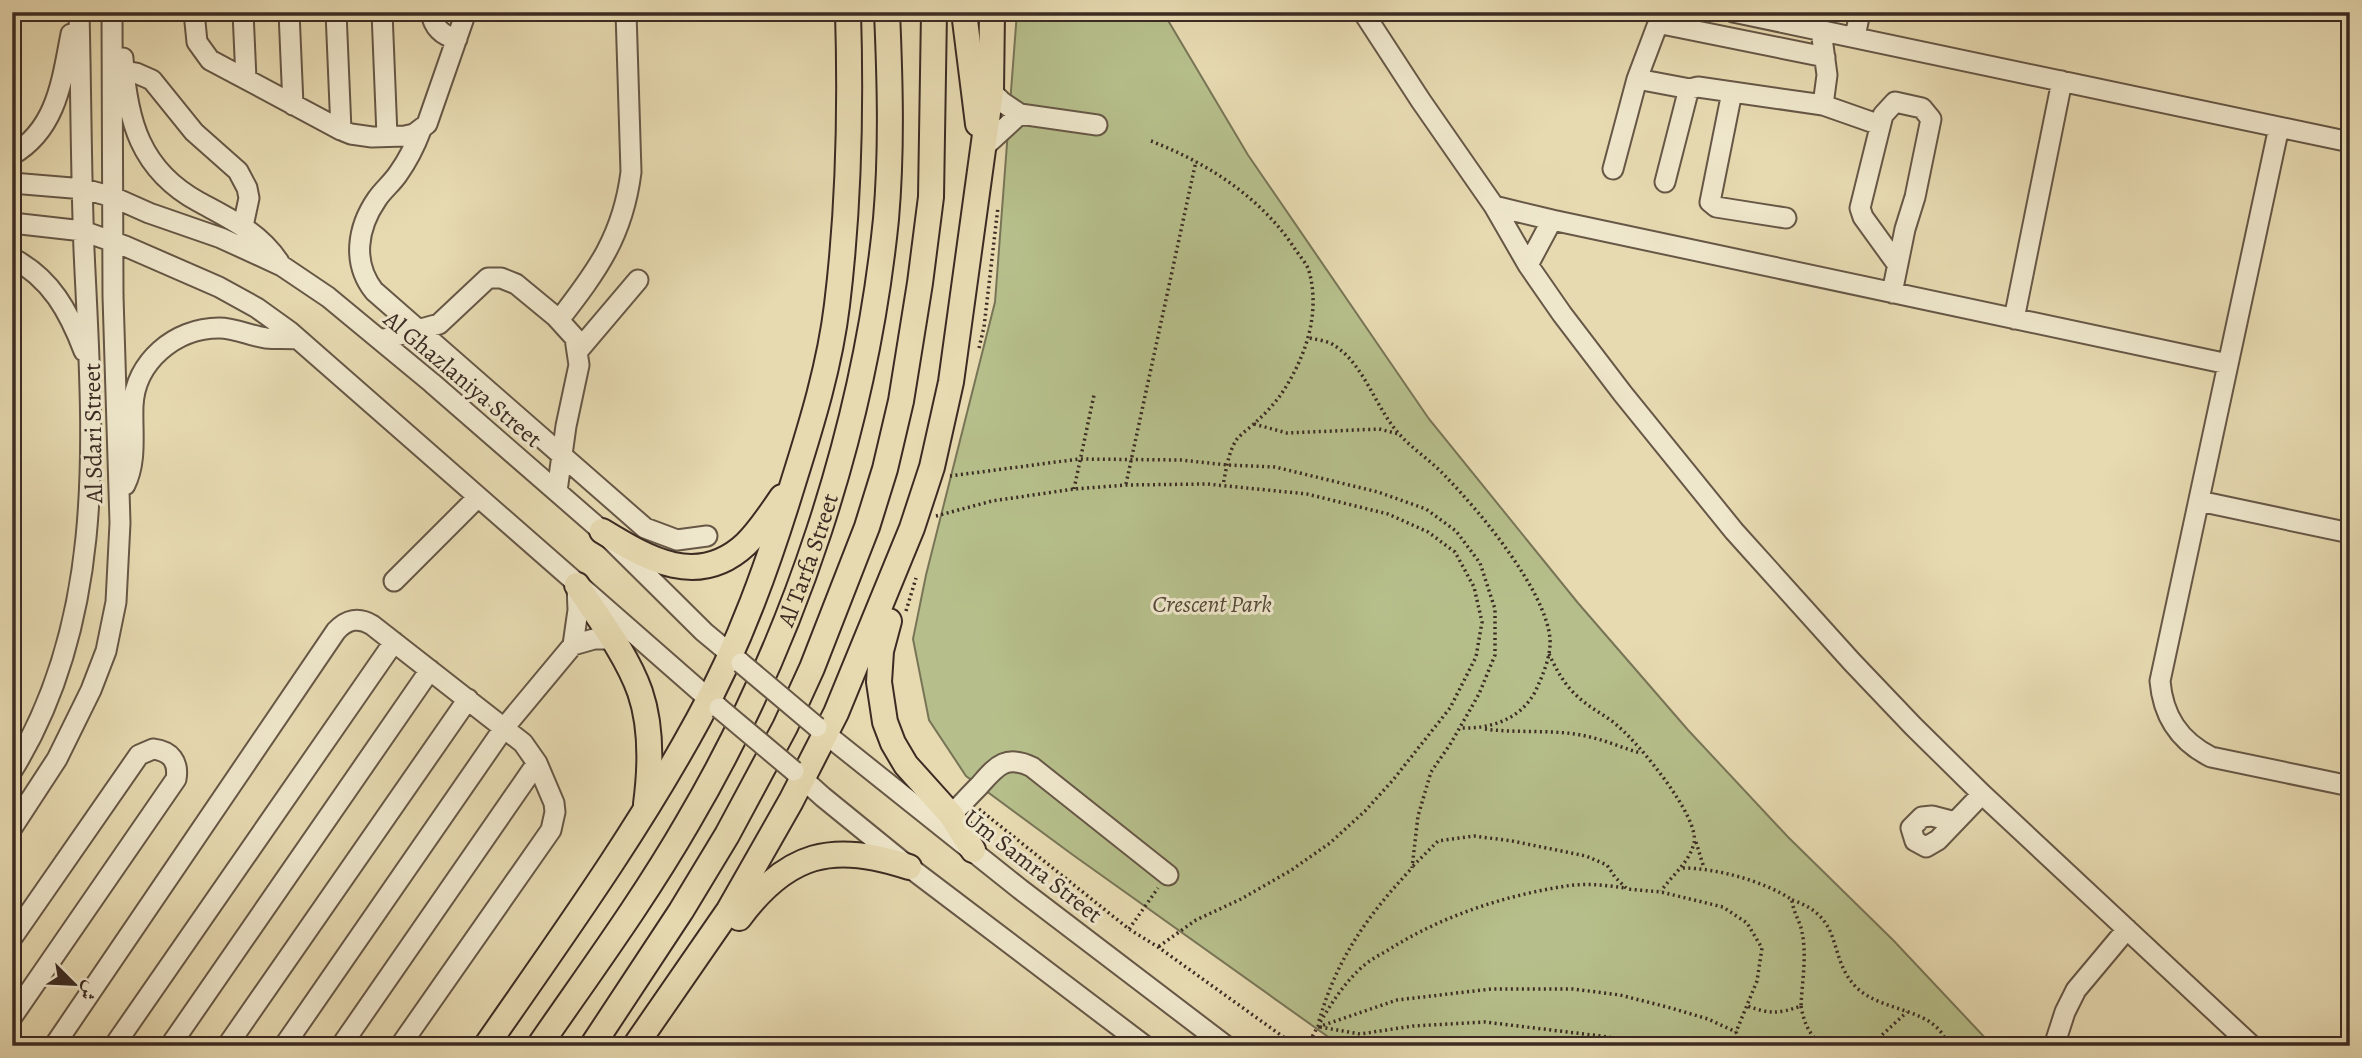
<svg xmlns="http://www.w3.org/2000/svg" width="2362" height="1058" font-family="Alegreya,Amiri,serif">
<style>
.green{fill:#b6bf8b;stroke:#787557;stroke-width:2}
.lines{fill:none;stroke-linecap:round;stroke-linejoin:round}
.minor-casing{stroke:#665746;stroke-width:23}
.major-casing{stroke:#3b2b23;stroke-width:28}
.path{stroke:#3b2b23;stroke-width:3.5;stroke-dasharray:2 3.5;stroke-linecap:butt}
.minor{stroke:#efe7cc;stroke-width:19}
.major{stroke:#e7dab1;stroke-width:24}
.minor-bridge-casing{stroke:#665746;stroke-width:23;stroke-linecap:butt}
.minor-bridge{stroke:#efe7cc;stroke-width:19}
.labels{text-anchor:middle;stroke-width:6;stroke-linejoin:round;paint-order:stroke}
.street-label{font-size:24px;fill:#3b2b23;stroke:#efe7cc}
.park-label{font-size:24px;font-style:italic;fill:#544938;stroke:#efe7cc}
</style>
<rect width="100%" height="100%" fill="#e7dab1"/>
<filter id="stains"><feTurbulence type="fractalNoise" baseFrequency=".00286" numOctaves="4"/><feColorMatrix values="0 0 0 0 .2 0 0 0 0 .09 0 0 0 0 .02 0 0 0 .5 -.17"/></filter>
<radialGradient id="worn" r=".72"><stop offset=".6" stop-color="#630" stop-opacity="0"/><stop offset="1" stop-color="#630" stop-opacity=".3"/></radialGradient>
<path class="green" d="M1017,12H1163L1248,155L1429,419L1578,603L1688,730L1788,837L1893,940L1989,1042L1988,1046H1341L1073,855L966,776L929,720L913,639L926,575L995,302Z"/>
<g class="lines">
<g class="minor-casing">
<path id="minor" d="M194,12L197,42L210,60L341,130L351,134L372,137L405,136L414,134L427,124L466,12
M243,12L246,79
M289,12L293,105
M336,12L341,130
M382,12L387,136
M431,12C433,27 442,36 457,39
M1363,12L1421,101L1494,206L1528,265L1562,314L1623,394L1734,531L1852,662L1913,726L1982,794L2252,1046
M1733,12L2350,142
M1855,37L1860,12
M123,58C127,120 140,170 199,202C230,219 259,232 279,262
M124,71L136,73L152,80L194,132L238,171L247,188L249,198L243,226
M1690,89L1637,79L1657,26L1662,24L1825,57
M991,91L1002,102L1020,114L1097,125
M1732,92L1710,202L1716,207L1786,218
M1823,105L1880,125
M2279,127L2160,681C2163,716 2179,741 2211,757L2350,786
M421,130C415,146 408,160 398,174C392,183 383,190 377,199C357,228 352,263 374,291L645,528L677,540L707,536
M984,147L1020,114
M12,155C57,129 62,80 71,34
M1613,169L1637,79
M1665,182L1687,96L1690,89L1698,87L1823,105L1827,75L1821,30
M12,183L84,189L113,197L149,213L221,238L282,266L328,297L432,383L602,531L704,632L740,662
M1494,206L1552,220L2228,364
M12,223L83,231L125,246L219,287L257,308L289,331L718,707
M12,258C51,278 69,312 84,351
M1528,265L1552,220
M1892,293L1905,229L1915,197L1931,119L1922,108L1895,102L1883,115L1860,208L1863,217L1897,264
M2014,319L2062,81
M559,320C597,271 623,236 631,172L626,12
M381,340L439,324L488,278H501L516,284L556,317L575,338L579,365L566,426L557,491
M577,352L638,280
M125,485C137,461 132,432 133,406C135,362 175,328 219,328C236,328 250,336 266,338C276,339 288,338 298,339
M2199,501L2350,533
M394,581L478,497
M573,645L594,639H611
M817,727L1020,889L1226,1046
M12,771C110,613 92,427 84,250C81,171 81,92 79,12
M794,771L823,797L909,867L1145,1046
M951,815C960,806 969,796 979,786C996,767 1005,754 1032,767L1168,875
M1955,822L1932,816L1922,817L1911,828L1915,841L1926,847L1938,840L1982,794
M12,828L57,759L91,690L106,651L116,602L120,523L113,296L112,12
M12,938L139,755L153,749C171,751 179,762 176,779L12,1017
M54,1046L336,631C347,619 359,617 372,625L523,743L537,763L554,803L555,812L551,830L400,1046
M114,1046L394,642
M170,1046L430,670
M227,1046L468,699
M284,1046L504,728L573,645L578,610L577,585
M341,1046L537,763
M2054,1046L2065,1012L2076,990L2127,929"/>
</g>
<g class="major-casing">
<g id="major">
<path d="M964,12L978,124"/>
<path d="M602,531C648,559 698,589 746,544C760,530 771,513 782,497"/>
<path d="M577,585C598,617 627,655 640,692C652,727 651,766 646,804"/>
<path d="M889,621L881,651L879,682L885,722L893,743L906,765L951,815L973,850"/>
<path d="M739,918C787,853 833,841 909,867"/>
<path d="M486,1046C560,939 636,834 698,720C740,644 769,562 794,480C812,423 830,364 837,305C849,207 851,110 848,12"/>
<path id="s1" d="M539,1046C590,972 643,900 688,822C794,642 865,428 886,219C892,150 890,81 887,12"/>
<path d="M592,1046L681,911L727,835L785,727L812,668L867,527L885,469L901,401L920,283L931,197L934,12"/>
<path d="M635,1046L729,910L791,801L836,713L912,528L932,467L951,382L991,91L992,12"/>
</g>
</g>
<path class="path" d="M1151,141C1207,163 1261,197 1295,249C1299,255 1307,264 1309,271C1321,314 1305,358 1282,393C1275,403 1266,413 1257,421C1251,427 1242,433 1237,439C1228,452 1226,471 1223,485
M1310,338C1318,340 1329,341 1335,346C1365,365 1376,410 1401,436C1415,451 1434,463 1448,479C1481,513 1546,591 1550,639C1551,657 1543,674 1536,690C1521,720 1490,729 1460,728
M979,348L984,327L998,207
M1254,424L1287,433L1379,429L1399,434
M950,476L1079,459L1181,460L1227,465L1275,467L1378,492L1426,509L1456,531L1480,563L1495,609V655L1479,694L1451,743L1431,772L1418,816L1412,868
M1126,484L1196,161
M1074,489L1094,395
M936,516L992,501L1074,489L1126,485L1207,484L1307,494L1388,514L1428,532L1455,552L1474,587L1482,622L1476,657L1450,708L1393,780L1365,811L1330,843L1290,871L1241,899L1196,920L1158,947
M906,611L916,578
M1549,654C1556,669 1564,684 1576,695C1589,708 1606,715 1619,727C1639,744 1700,817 1694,843C1689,863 1673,874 1661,891
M1485,729C1521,734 1558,728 1594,738C1610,742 1625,749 1641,753
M979,809L1129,929L1158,947L1296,1046
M1696,842L1704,868
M1413,866L1438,841L1474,836L1512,841L1586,856L1607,865L1615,877L1627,889L1661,892L1723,907L1747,923L1762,948L1757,981L1736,1032L1744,1046
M1683,868C1715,868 1765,881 1792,900C1793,912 1800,921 1802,932C1807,956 1802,982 1801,1006C1778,1014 1770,1014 1747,1006
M1792,900C1846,918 1826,956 1856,987C1883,1014 1936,1006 1948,1046
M1129,929L1158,888
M1801,1006C1804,1023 1809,1035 1823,1046
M1319,1021C1337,958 1368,915 1412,868
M1318,1027L1397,1000L1491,989H1573L1620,995L1671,1008L1708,1019L1736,1032
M1320,1027L1360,1034L1413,1026L1485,1022L1609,1037L1636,1046
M1307,1046C1323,1017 1338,989 1362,967C1369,961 1377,956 1385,952C1439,917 1502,896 1566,886C1585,883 1606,885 1625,888
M1870,1046L1907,1012"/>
<use href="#minor" class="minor"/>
<use href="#major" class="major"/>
<g class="minor-bridge-casing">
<path id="minor-bridge" d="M741,663L817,727
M719,708L794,771"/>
</g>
<use href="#minor-bridge" class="minor-bridge"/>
</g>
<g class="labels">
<g class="street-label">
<text transform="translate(463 379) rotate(40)" y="8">Al Ghazlaniya Street</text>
<text transform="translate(93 433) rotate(-91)" y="8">Al Sdari Street</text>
<text dy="8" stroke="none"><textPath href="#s1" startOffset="558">Al Tarfa Street</textPath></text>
<text transform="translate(1033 866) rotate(38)" y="8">Um Samra Street</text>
</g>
<g class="park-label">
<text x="1212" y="612">Crescent Park</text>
</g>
</g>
<rect width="2362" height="1058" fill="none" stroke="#e7dab1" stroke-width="42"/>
<rect x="14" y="14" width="2334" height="1030" fill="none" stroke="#3b2b23" stroke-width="3.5"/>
<rect x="21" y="21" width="2320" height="1016" fill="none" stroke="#3b2b23" stroke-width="2"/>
<g transform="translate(74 984) rotate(114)" stroke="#efe7cc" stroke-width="5" paint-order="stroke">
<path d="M0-5L12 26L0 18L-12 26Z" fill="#3b2b23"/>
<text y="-10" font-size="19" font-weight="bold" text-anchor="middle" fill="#3b2b23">ش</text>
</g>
<rect width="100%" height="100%" filter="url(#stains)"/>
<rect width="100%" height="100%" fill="url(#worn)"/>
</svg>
